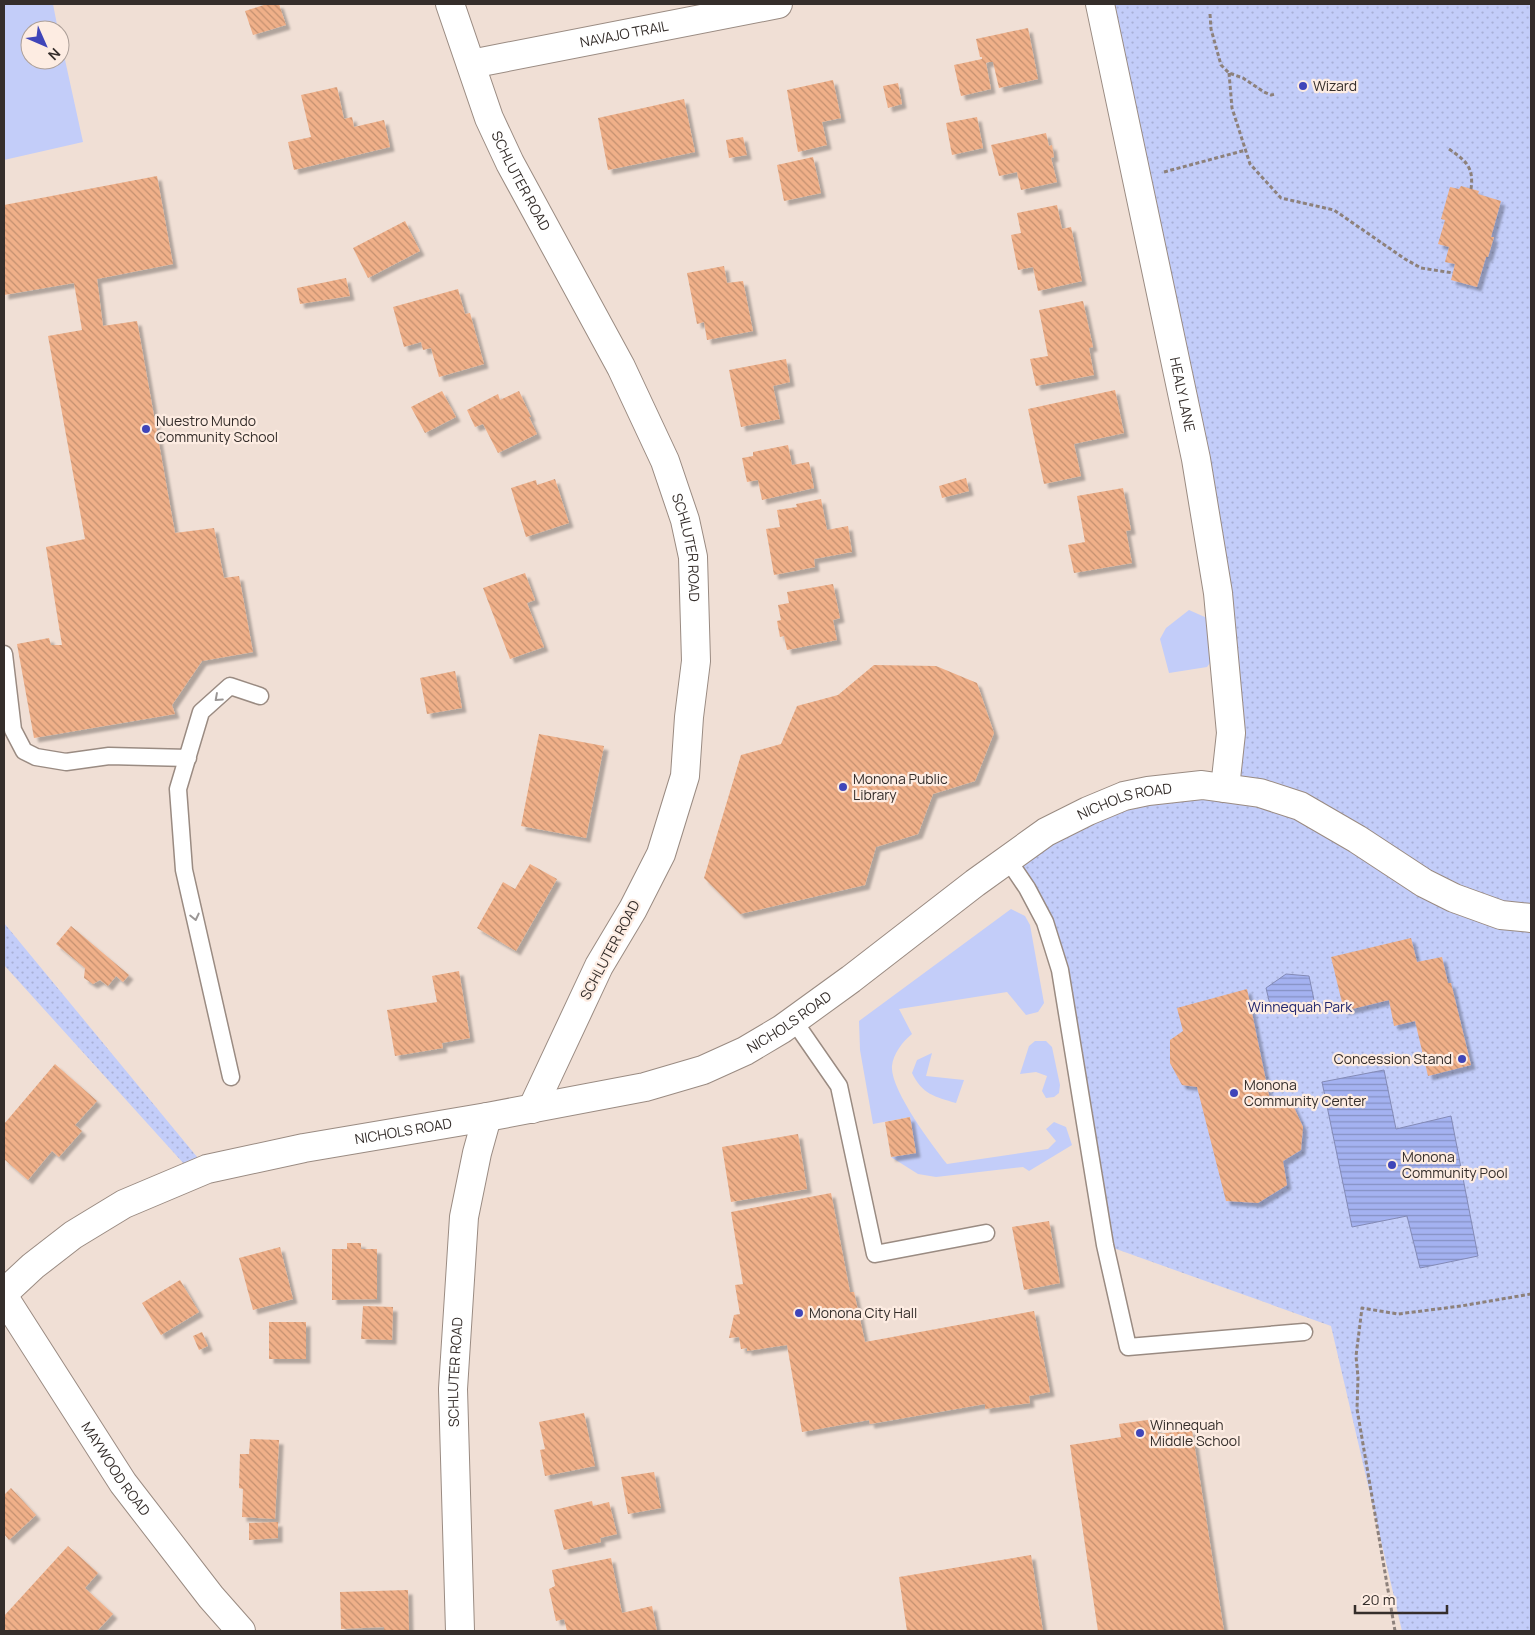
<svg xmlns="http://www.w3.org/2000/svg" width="1535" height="1635" font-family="Manrope,sans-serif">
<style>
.grass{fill:#c3cdf9}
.park{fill:url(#park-dots)}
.water{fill:url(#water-rules);stroke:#838ab6}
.building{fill:url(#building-back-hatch);filter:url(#shadow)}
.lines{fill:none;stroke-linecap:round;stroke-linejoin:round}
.service-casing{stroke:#9a8b82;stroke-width:19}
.minor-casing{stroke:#9a8b82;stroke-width:30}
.tertiary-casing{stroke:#9a8b82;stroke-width:30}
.path{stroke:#8d817b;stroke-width:3;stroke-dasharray:4 2.5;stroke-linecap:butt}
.service{stroke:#fff;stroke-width:16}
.minor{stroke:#fff;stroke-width:28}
.tertiary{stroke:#fff;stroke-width:28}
.oneway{stroke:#9a9695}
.poi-dot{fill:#3f45b9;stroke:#fdece2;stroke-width:2}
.labels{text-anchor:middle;stroke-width:4.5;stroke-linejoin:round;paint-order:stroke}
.street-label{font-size:14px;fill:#352e2b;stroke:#fdece2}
.poi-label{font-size:14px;fill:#352e2b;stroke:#fdece2;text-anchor:start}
.park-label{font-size:14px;fill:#22276e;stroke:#fdece2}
</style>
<defs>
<pattern id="park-dots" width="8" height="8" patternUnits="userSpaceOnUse" patternTransform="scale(1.25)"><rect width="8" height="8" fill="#c3cdf9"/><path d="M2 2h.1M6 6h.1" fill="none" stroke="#a8b0d6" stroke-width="1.8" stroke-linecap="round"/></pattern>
<pattern id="water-rules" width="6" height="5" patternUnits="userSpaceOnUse" patternTransform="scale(1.25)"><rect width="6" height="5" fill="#a4b2f1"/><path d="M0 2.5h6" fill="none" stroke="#8691c3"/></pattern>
<pattern id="building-back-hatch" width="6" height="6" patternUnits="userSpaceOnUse" patternTransform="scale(1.25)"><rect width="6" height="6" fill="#f0b089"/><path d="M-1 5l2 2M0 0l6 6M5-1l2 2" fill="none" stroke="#c39070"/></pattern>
<filter id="shadow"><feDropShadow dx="4.5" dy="4.5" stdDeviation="1" flood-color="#0004"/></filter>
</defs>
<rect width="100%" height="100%" fill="#f0dfd5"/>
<path class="grass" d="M4,4H53L58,30H30V60H60V37L83,142L4,160Z
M1189,610L1207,618L1215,656L1207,667L1169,673L1160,639L1166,628Z
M1011,909L1025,916L1030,925L1044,1003L1038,1012L1026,1015L1007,992L899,1009L912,1034C903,1041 893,1054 892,1066C890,1089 932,1145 947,1164L1048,1149L1056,1141L1046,1129L1054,1122L1066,1127L1072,1145L1029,1171L1023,1167L936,1177L918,1174L891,1157L916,1153L910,1117L873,1124L860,1050L859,1021Z
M1035,1041H1046L1052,1047L1060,1085L1059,1093L1054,1097L1046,1098L1042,1091L1047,1076L1036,1072L1020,1074L1029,1046Z
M932,1053L926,1076L964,1080L956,1103C935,1097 922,1094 912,1073L917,1060Z"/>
<path class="park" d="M1100,4H1531V1631H1402L1331,1326L1105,1245L1060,970L1008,860L1088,811L1225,788L1231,733Z
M4,923L207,1169L194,1175L4,965Z"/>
<path class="water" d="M1286,974L1309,976L1314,1000L1296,1012L1271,1009L1266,988Z
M1384,1070L1396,1129L1451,1116L1478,1256L1420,1268L1407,1216L1352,1227L1322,1082Z"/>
<path class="building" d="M267,4H279L286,25L253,35L245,11Z
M1028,28L1038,79L999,88L993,62H989L986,63L991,89L961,96L954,65L982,59V57H980L976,39Z
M833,80L841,118L822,122L827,145L798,152L787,90Z
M898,83L902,104L888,108L883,86Z
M337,87L344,119L352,117L354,127L384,120L390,147L294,170L288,142L311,137L301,95Z
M684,99L695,152L608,170L598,118Z
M977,117L983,148L952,155L946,123Z
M1046,133L1049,146L1052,145L1054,157L1051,158L1057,182L1021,190L1017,172L999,176L991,145Z
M743,137L747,155L729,158L726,140Z
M813,157L821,193L784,201L777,165Z
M157,176L173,264L97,279L103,326L137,321L175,533L214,528L224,578L239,576L253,652L202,661L172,705L175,714L34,738L17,644L49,638L51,645H62L46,547L85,539L48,336L82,330L74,283L4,295V205Z
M1461,186L1479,191L1478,194L1501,201L1491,237H1494L1488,257H1486L1477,287L1451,280L1455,264L1445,262L1449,247L1438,244L1445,220L1441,219L1450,187L1459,189Z
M1057,205L1062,229L1071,227L1082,281L1038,291L1033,267L1018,270L1011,235L1021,233L1017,213Z
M405,221L420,251L368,278L353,248Z
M724,266L727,283L743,281L753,331L707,340L704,322L697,324L687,273Z
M346,278L350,296L300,304L297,288Z
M458,289L465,314L470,313L484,364L439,377L431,348L423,350L421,342L404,347L393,307Z
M1083,301L1093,347L1089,348L1094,375L1036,386L1030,359L1048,356L1039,310Z
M786,359L790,382L773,386L780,419L741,427L729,370Z
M1115,390L1124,433L1074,444L1081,476L1044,484L1028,409Z
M442,391L456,417L425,433L411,407Z
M519,391L531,417H529L537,434L498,453L483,424L475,427L467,410L498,394L500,400Z
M788,445L792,465L809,462L814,488L762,500L758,480L747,482L742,458L753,456V452Z
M966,478L969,491L942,498L939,486Z
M555,479L569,523L526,537L511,488L536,480L537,485Z
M1123,488L1131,530L1126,531L1132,563L1074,573L1068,545L1085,542L1077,496Z
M821,499L827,530L848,526L852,552L814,559L815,567L774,575L766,529L780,527L777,510L797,507L796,504Z
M525,573L535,600L527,603L544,647L510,659L483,588Z
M833,584L840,618L833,620L837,640L787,650L784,636L780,637L777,621L781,620L778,605L789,603L787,592Z
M874,665L936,666L977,683L994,733L975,781L933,794L918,834L876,847L865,885L740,914L704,878L741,755L781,744L797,706L838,695Z
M455,671L462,708L427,714L420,678Z
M539,734L604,746L586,838L521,826Z
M530,864L557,879L516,951L477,928L503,882L515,889Z
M71,926L129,975L123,982L116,976L108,986L100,980L93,984L84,978L85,968L56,944Z
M1411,938L1417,962L1442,957L1448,983H1451L1471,1065L1428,1076L1415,1021L1394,1026L1389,1000L1344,1011L1331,957Z
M459,971L470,1038L442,1043L443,1048L395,1056L387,1010L437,1002L432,976Z
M1247,989L1270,1100L1292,1103L1303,1127L1301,1150L1283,1161L1287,1185L1258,1203L1226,1201L1197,1087L1182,1085L1170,1063V1040L1183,1031L1177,1008Z
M55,1064L97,1101L75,1125L82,1131L59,1157L52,1151L28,1180L4,1159V1124Z
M910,1117L916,1153L891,1157L885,1122Z
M798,1134L807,1189L731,1202L722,1147Z
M831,1193L850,1292H854L865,1342L1034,1311L1050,1392L1029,1396L1030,1403L985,1409V1404L870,1424L869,1420L802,1432L787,1345L747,1351V1348L741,1349L739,1337L729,1338L734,1315L740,1314L735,1285L743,1284L731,1212Z
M1049,1221L1060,1283L1024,1290L1012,1227Z
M347,1243H361V1249H377V1299L332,1300V1249H347Z
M280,1247L293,1299L253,1310L239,1258Z
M180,1280L199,1312L161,1335L142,1303Z
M363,1306L393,1307L392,1340L361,1339Z
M269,1322H306V1359H269Z
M202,1332L208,1346L199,1350L193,1336Z
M584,1413L595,1466L545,1476L540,1450L545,1449L539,1422Z
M1154,1419L1158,1434L1192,1430L1224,1631H1098L1070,1445L1121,1437L1119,1424Z
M250,1439L279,1440L275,1519L242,1517L243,1489L239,1488L240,1454H249Z
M654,1472L661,1508L628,1514L621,1477Z
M11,1488L36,1515L9,1540L4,1534V1495Z
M592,1501L593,1506L609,1502L617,1534L600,1538L601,1542L564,1550L554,1510Z
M278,1522V1538L249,1540V1523Z
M68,1546L98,1573L85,1588L113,1614L97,1631H4V1616Z
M1031,1555L1043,1631H907L899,1577Z
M611,1558L622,1613L652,1606L657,1631H567L564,1619L556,1621L549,1589L555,1586L552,1570Z
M408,1590L409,1631H384V1627L341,1629L340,1592Z"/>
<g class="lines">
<g class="service-casing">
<path id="service" d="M4,654L13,730L24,751L36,757L66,762L109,756L188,758
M1008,860L1027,888L1045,922L1060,970L1105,1245L1128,1347L1304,1332
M794,1021L839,1086L875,1254L986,1233
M231,1077L184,870L178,789L201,712L230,686L260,696"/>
</g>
<g class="minor-casing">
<g id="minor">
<path id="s1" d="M450,4L489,118L510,163L621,367L665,461L685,520L693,557L696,661L689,717L685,776L661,854L633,909L599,966L532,1109"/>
<path id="s2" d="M1100,4L1196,459L1218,593L1231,733L1225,788"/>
<path id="s3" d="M471,64L778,4"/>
<path id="s4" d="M4,1297L123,1483L211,1597L241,1631"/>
<path id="s5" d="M460,1631L453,1389L464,1217L477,1153L487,1117"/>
</g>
</g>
<g class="tertiary-casing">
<g id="tertiary">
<path id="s6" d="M4,1293L33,1266L73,1235L124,1204L207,1169L304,1148L487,1117L645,1087L703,1070L745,1051L782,1029L851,979L975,883L1046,832L1088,811L1124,796L1148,791L1202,785L1260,793L1300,806L1357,839L1424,883L1454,898L1501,915L1531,918"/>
</g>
</g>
<path class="path" d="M1210,14L1211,29L1221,65L1229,73L1243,78L1264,92L1271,95L1276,94
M1229,73L1232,108L1250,164L1281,198L1334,210L1405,259L1421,268L1453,273
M1449,149C1466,161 1474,167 1471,189
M1164,172L1246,150
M1395,1631L1357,1409L1358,1377L1356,1356L1362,1308L1398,1314L1461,1306L1531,1294"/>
<use href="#service" class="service"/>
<use href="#minor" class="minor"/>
<use href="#tertiary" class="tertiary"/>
</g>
<defs><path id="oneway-chevron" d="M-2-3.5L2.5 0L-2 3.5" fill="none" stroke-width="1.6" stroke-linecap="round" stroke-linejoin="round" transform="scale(1.25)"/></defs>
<g class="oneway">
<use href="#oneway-chevron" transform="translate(218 698) rotate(138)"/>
<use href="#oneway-chevron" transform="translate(195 917) rotate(77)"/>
</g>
<g class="poi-dot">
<circle cx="1303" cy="86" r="5"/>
<circle cx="146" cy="429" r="5"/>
<circle cx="843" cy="787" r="5"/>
<circle cx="1462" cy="1059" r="5"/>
<circle cx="1234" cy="1093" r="5"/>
<circle cx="1392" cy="1165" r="5"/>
<circle cx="799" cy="1313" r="5"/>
<circle cx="1140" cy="1433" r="5"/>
</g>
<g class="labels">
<g class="street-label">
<text dy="5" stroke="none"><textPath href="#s3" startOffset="156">NAVAJO TRAIL</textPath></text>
<text dy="5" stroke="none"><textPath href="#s1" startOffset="191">SCHLUTER ROAD</textPath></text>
<text dy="5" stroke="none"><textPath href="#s2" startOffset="399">HEALY LANE</textPath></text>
<text dy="5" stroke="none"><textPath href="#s1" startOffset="596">SCHLUTER ROAD</textPath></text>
<text dy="5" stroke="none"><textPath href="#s6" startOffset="1250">NICHOLS ROAD</textPath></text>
<text transform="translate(610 950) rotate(-62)" y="5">SCHLUTER ROAD</text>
<text dy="5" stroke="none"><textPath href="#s6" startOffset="845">NICHOLS ROAD</textPath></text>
<text dy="5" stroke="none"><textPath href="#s6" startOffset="440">NICHOLS ROAD</textPath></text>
<text dy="5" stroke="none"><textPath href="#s5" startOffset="259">SCHLUTER ROAD</textPath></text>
<text dy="5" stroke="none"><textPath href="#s4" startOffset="205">MAYWOOD ROAD</textPath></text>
</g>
<g class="poi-label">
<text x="1313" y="91">Wizard</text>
<text x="156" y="426">Nuestro Mundo<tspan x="156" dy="16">Community School</tspan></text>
<text x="853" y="784">Monona Public<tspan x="853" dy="16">Library</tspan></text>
<text x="1452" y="1064" text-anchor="end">Concession Stand</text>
<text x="1244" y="1090">Monona<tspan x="1244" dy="16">Community Center</tspan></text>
<text x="1402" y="1162">Monona<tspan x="1402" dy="16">Community Pool</tspan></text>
<text x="809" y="1318">Monona City Hall</text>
<text x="1150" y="1430">Winnequah<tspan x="1150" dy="16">Middle School</tspan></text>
</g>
<g class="park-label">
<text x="1300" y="1012">Winnequah Park</text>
</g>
</g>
<rect width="1535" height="1635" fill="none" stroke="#352e2b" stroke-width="10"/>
<g transform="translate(45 45) rotate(135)"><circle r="24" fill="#fdece2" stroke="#ada099"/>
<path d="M0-4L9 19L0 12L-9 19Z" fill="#3f45b9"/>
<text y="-8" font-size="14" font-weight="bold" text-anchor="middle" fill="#352e2b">N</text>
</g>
<path d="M1355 1605v8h92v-8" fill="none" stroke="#352e2b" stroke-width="2.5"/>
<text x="1362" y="1605" font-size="15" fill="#352e2b" stroke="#fdece2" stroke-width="4" paint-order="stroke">20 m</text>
</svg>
